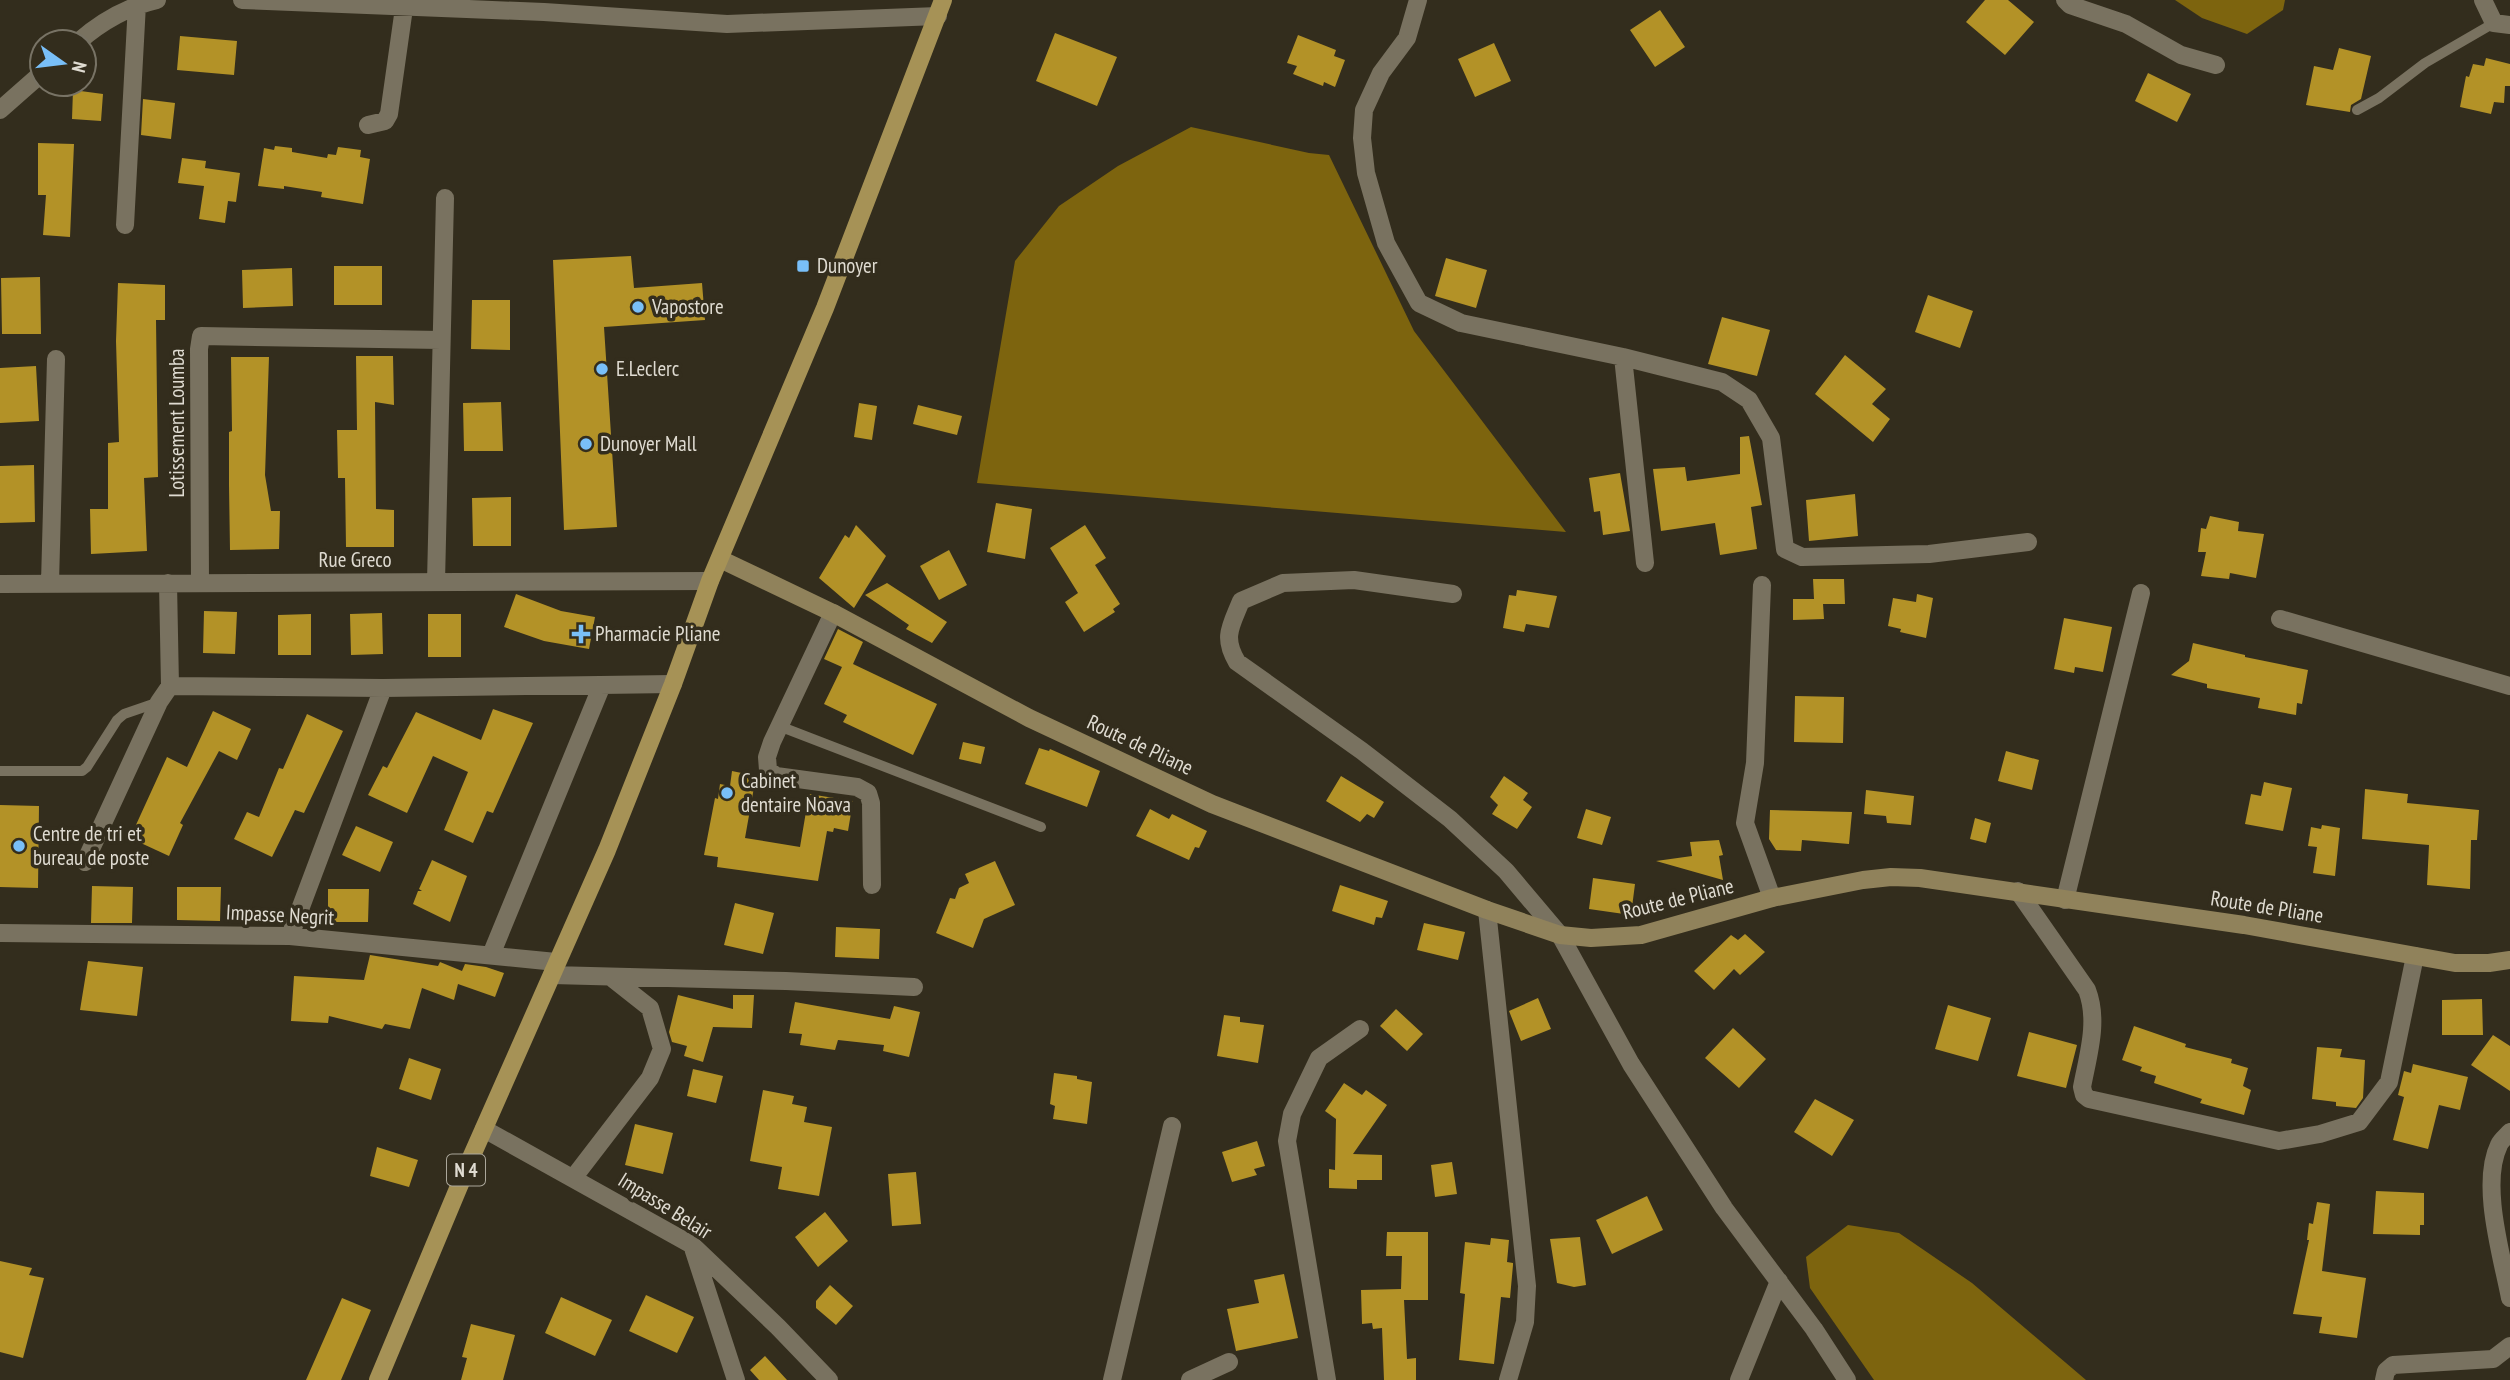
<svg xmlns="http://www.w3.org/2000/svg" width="2510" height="1380" font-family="'PT Sans Narrow',sans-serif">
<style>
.forest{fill:#7d640e}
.building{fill:#b39227}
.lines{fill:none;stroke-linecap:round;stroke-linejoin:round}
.lane{stroke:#797260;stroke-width:10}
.street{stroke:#797260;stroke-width:18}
.secondary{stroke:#90825b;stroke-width:18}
.primary{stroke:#a69256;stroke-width:18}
.poi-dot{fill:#79bff8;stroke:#332d1d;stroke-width:2.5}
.labels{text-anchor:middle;stroke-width:7;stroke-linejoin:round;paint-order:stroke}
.shield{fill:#332d1d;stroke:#aba79b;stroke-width:2}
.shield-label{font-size:19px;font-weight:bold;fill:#dfdbd1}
.poi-label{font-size:21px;fill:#dfdbd1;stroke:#332d1d;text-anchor:start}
.street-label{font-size:21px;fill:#dfdbd1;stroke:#332d1d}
</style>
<rect width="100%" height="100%" fill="#332d1d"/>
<path class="forest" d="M2175,0H2285L2283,10L2247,34L2202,18Z
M1191,127L1309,153L1329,155L1414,331L1566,532L977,483L1015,261L1059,206L1118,166Z
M1848,1225L1899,1233L1972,1283L2086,1380H1874L1810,1288L1806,1257Z"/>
<path class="building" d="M1985,0H2008L2034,22L2005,55L1966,22Z
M1660,10L1685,47L1655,67L1630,30Z
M1055,33L1117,57L1097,106L1036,81Z
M1298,35L1336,50L1334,56L1345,60L1335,87L1324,82L1323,86L1293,74L1297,66L1287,63Z
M180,36L237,41L234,75L177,70Z
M1494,43L1511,81L1475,97L1458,59Z
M2339,48L2371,56L2361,99L2351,105L2350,112L2306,105L2314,66L2333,70Z
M2486,58L2510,64V86H2505L2504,103L2494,102L2491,114L2460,107L2466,76L2469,77L2473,64L2484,66Z
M2148,73L2191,94L2177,122L2135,101Z
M73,90L103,94L101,121L72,119Z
M143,99L175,103L171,139L141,135Z
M38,143L74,144L70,237L43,235L46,195H38Z
M275,146L292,148V152L327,158L328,154L336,155L338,147L361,150L360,157L370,159L363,204L321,197L322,192L284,186V189L258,186L264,148L274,150Z
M182,158L206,161L205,168L240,173L236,202L228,201L225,223L199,219L204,186L178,183Z
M631,256L634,288L702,283L705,320L604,327L617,527L564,530L553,260Z
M1446,258L1487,270L1476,308L1435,296Z
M334,266H382V305H334Z
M292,268L293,306L243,308L242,270Z
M40,277L41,334H2L1,278Z
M118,283L165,285V320H156L158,477L144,478L147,551L91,554L90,509H108V443L119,442L116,341Z
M1928,295L1973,311L1960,348L1915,332Z
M472,300H510V350L471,349Z
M1722,317L1770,330L1757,376L1708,364Z
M1845,355L1886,389L1872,404L1890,419L1873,442L1815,394Z
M356,356H393L394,405L375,402L376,509L394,510V547H346L345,478H338L337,430H357Z
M231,357H269L265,475L271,511H280L279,549L230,550L229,485V432L232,431Z
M36,366L39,421L0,423V368Z
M501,402L503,451H464L463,403Z
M859,403L877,406L872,440L854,437Z
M918,405L962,416L957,435L913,424Z
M1749,436L1762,505L1751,507L1757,549L1720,555L1715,523L1661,531L1653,469L1685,467L1687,481L1740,474V437Z
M34,465L35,522L0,523V466Z
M1620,473L1630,531L1603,535L1600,511L1594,512L1589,478Z
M1855,494L1858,536L1809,541L1806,500Z
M511,497V546H473L472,498Z
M996,503L1032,509L1025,559L987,552Z
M2210,516L2239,522L2238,531L2264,534L2256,578L2230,573L2229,579L2201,576L2206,552H2198L2201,528L2206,529Z
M856,525L886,556L854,608L819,578L845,535L849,538Z
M1085,525L1106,558L1095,565L1120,604L1113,609L1115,612L1084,632L1065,602L1078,593L1050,548Z
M949,550L967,585L939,600L920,566Z
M1813,579H1844L1845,604H1823L1824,619L1793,620V599H1814Z
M887,583L947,622L932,643L906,629L909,625L865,595Z
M1517,590L1557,596L1549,628L1526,624L1524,632L1503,628L1509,595L1516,596Z
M516,594L561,611L595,617L589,649L544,641L504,627Z
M1917,594L1933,598L1926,638L1900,632L1901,629L1888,626L1893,598L1916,602Z
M204,611L237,612L235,654L203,653Z
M382,613L383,654L351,655L350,614Z
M311,614V655H278V615Z
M428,614H461V657H428Z
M2064,618L2112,627L2103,672L2075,667L2074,673L2054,669Z
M838,629L863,642L853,664L937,704L913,755L843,722L847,715L824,704L842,667L824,659Z
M2193,643L2245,655V657L2308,670L2302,704L2297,703L2296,715L2258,708L2260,698L2207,688V684L2171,675L2189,661Z
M1795,696L1844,697L1843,743L1794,742Z
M493,709L533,723L493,813L487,811L473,843L444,830L468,772L433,756L407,813L368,795L383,766L387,768L416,712L481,740Z
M213,711L251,729L237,760L219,751L180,823L183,825L169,856L130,838L167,757L187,767Z
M307,714L343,731L304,813L295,810L272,857L234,839L247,812L259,817L279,768L283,769Z
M963,742L985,747L981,764L959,759Z
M1039,748L1049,751L1050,749L1100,771L1087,807L1025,784Z
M2006,751L2039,760L2032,790L1998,781Z
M732,771L756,776L745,838L800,847L809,794L853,801L848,831L834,828L833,832L827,831L818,881L717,867L718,857L704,855L715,798L718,799L720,784L730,786Z
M1341,776L1384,802L1374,818L1367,814L1360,822L1326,801Z
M1504,776L1528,793L1523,800L1532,807L1517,829L1492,814L1498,805L1490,797Z
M2264,782L2292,788L2283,831L2245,824L2251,794L2261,796Z
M2365,789L2408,794L2407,803L2479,810L2477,840H2471L2470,889L2427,885L2429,845L2362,839Z
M1866,790L1914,796L1911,825L1887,823L1886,816L1864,814Z
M0,805L39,806L38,888L0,887Z
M1150,809L1169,819L1172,814L1207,831L1199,848L1195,847L1189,860L1136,836Z
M1586,809L1611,817L1602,845L1577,838Z
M1770,810L1852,812L1849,844L1802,840L1801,851L1776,850L1769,839Z
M1975,818L1991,823L1986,843L1970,839Z
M2322,825L2340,828L2335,876L2313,873L2317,847L2308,846L2311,827L2321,829Z
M356,826L393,842L380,872L342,855Z
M1719,840L1723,855L1719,856L1723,880L1656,861L1692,856L1690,842Z
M432,860L467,876L450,922L413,904L418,891H422L419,889Z
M995,861L1015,905L984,919L973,948L936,933L950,898L955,899L959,888L969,883L965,874Z
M1593,878L1635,884L1631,915L1589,909Z
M1340,885L1388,901L1382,918L1376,917L1374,925L1332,911Z
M92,886L133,887L132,923H91Z
M177,887H221L220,921L177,920Z
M328,889H369L368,922H328Z
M735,903L774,913L763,954L724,945Z
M1424,923L1465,932L1458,960L1417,950Z
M836,927L880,929L879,959L835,957Z
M1745,934L1765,952L1740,975L1734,969L1714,990L1694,971L1731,935L1738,940Z
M370,955L438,966L440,962L462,971L465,964L486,967L504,973L495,997L458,984L454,1000L422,988L410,1029L385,1024L382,1029L329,1016L328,1023L291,1021L294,976L364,980Z
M88,961L143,967L137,1016L80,1010Z
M678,995L733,1009V995H754L752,1028L713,1027L703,1062L684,1056L687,1046L672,1042L669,1032Z
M1538,998L1551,1029L1521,1041L1509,1011Z
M2482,999L2483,1035H2442V1000Z
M795,1002L890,1019L894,1006L920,1012L909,1057L883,1051L884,1045L838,1040L835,1050L800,1045L802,1034L789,1033Z
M1948,1005L1991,1018L1978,1061L1935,1049Z
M1396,1009L1423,1034L1407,1051L1380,1026Z
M1224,1015L1240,1017V1022L1264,1025L1258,1063L1217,1056Z
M2134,1026L2186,1044L2185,1047L2232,1059L2231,1063L2248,1068L2243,1086L2251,1090L2244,1115L2200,1103L2202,1099L2154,1083L2156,1076L2140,1071L2142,1067L2122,1060Z
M1733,1028L1766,1059L1739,1088L1705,1058Z
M2029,1032L2077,1045L2066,1088L2017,1076Z
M2493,1035L2510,1046V1091L2471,1065Z
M2317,1047L2342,1049L2340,1057L2365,1060L2363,1098L2356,1108L2336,1106V1102L2312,1099Z
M409,1058L441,1069L431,1100L399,1089Z
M2413,1064L2468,1077L2460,1110L2439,1105L2428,1149L2393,1140L2404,1097L2398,1095L2404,1071L2411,1073Z
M693,1069L723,1076L716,1103L687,1096Z
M1054,1073L1077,1076V1079L1092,1082L1087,1124L1053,1119L1055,1106L1050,1104Z
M1344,1083L1362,1095L1366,1090L1387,1105L1353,1154L1382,1155V1180H1357V1189L1329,1188V1169L1335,1170L1336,1119L1325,1111Z
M763,1090L794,1096L792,1104L807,1107L804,1122L832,1127L819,1196L778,1189L782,1167L750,1161Z
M1815,1099L1854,1120L1832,1156L1794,1132Z
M635,1124L673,1133L663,1174L625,1165Z
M1257,1141L1265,1166L1254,1169L1257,1175L1232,1182L1222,1152Z
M377,1147L418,1160L409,1187L370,1176Z
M1452,1162L1457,1194L1435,1197L1431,1165Z
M916,1172L921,1224L892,1226L888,1174Z
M2376,1191L2424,1193V1225H2420V1235L2373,1234Z
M1647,1196L1663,1230L1612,1254L1596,1220Z
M2317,1202L2330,1204L2322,1271L2366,1278L2357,1338L2319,1333L2322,1317L2293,1314L2309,1240H2307L2309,1223L2313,1224Z
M825,1212L848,1241L818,1267L795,1237Z
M1387,1232H1428V1300H1404L1407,1359L1416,1358V1380H1384L1382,1328L1373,1329L1372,1323L1362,1324L1361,1290L1401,1289L1402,1256H1386Z
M1580,1237L1586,1285L1574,1287L1557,1283L1550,1239Z
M1491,1238L1509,1240L1507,1262L1513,1263V1265L1510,1298L1501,1297L1494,1364L1459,1360L1465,1294L1460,1293L1465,1242L1490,1245Z
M0,1261L32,1268L29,1275L44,1278L23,1358L0,1352Z
M1284,1274L1298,1338L1236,1351L1227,1309L1259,1303L1254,1280Z
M830,1285L853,1306L836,1325L816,1308V1301Z
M646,1295L694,1317L677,1353L629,1331Z
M561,1297L612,1320L595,1356L545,1333Z
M342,1298L371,1310L341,1380H306Z
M471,1324L515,1335L503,1380H461L467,1358L462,1357Z
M765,1356L787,1380H759L750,1370Z"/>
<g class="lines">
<path class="lane" d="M2357,110L2379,98L2425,63L2494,23
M779,726L1041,827
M0,771H82L87,767L117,720L124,714L159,702"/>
<path class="street" d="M242,0L544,12L727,24L938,16
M1418,0L1407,38L1381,73L1364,110L1362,138L1366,173L1386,243L1419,303L1461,323L1623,357L1722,382L1749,400L1771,438L1785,549L1802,557L1929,554L2028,542
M2065,0L2070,5L2126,24L2181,55L2216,65
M2483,0L2494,23L2510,25
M78,42C102,21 126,7 157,0
M0,110L42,73
M368,125L385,121L389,114L404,8
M125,225L137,4
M1623,357L1645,563
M436,582L445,198
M50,583L56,359
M168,583L170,686
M200,583L199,349L201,336L441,340
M0,584L710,581
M1762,585L1755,763L1745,823L1772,898
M1453,594L1354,580L1283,583L1241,601C1231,626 1222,637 1237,662L1362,751L1450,819L1506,871L1560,935L1631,1064L1724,1208L1814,1329L1847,1380
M833,613L772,742L767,757L768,770L776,776L857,787L868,793L871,803L872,885
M2280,619L2510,686
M85,862L159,702L170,686L383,688L673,684
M2018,891L2087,990C2099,1021 2088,1055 2082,1087L2084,1095L2089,1099L2279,1141L2320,1134L2359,1122L2389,1082L2415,956
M2065,900L2141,593
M1487,910L1527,1286L1525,1322L1508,1380
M0,933L290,936L556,962
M290,936L383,688
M491,955L602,685
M552,975L786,981L914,987
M484,1129L692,1245L778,1327L829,1380
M2510,1132C2507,1136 2501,1140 2499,1145C2480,1184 2502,1256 2510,1298
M574,1177L650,1078L662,1049L650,1008L612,978
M693,1248L736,1380
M1112,1380L1172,1126
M1190,1380L1229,1362
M1327,1380L1287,1141L1292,1114L1319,1058L1360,1029
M1739,1380L1779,1281
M2384,1380L2386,1371L2393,1365L2493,1359L2510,1346"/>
<path class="secondary" d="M720,559L833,613L1029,718L1212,804L1487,910L1560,935L1591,938L1641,935L1772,898L1863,880L1891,877L1920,878L2244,925L2455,963H2489L2510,960"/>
<path class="primary" d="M378,1380L470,1160L607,850L673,684L710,581L825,308L943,0"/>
</g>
<g class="poi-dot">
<rect x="796" y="259" width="14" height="14" rx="3.5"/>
<circle cx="638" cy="307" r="7"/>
<circle cx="602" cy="369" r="7"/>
<circle cx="586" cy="444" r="7"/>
<path d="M577.5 623.5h7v7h7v7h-7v7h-7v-7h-7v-7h7z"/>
<circle cx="727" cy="793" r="7"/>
<circle cx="19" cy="846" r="7"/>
</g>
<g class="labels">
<rect class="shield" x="447" y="1154.5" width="38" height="31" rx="5"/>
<g class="shield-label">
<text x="466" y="1177">N 4</text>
</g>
<g class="poi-label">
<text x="817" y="273">Dunoyer</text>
<text x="652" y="314">Vapostore</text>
<text x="616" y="376">E.Leclerc</text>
<text x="600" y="451">Dunoyer Mall</text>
<text x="595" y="641">Pharmacie Pliane</text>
<text x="741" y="788">Cabinet<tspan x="741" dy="24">dentaire Noava</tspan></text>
<text x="33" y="841">Centre de tri et<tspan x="33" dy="24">bureau de poste</tspan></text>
</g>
<g class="street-label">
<text transform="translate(177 423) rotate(-90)" y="7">Lotissement Loumba</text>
<text x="355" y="567">Rue Greco</text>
<text transform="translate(1140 745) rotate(25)" y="7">Route de Pliane</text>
<text transform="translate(1678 899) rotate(-14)" y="7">Route de Pliane</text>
<text transform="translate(2267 907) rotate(9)" y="7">Route de Pliane</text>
<text transform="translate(280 915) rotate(3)" y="7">Impasse Negrit</text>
<text transform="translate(665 1206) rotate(32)" y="7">Impasse Belair</text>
</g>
</g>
<g transform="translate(63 63) rotate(104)"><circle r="33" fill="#332d1d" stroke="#787365" stroke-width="2"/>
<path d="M0-5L12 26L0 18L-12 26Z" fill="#79bff8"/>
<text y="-10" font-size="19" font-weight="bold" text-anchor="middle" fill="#dfdbd1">N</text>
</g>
</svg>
